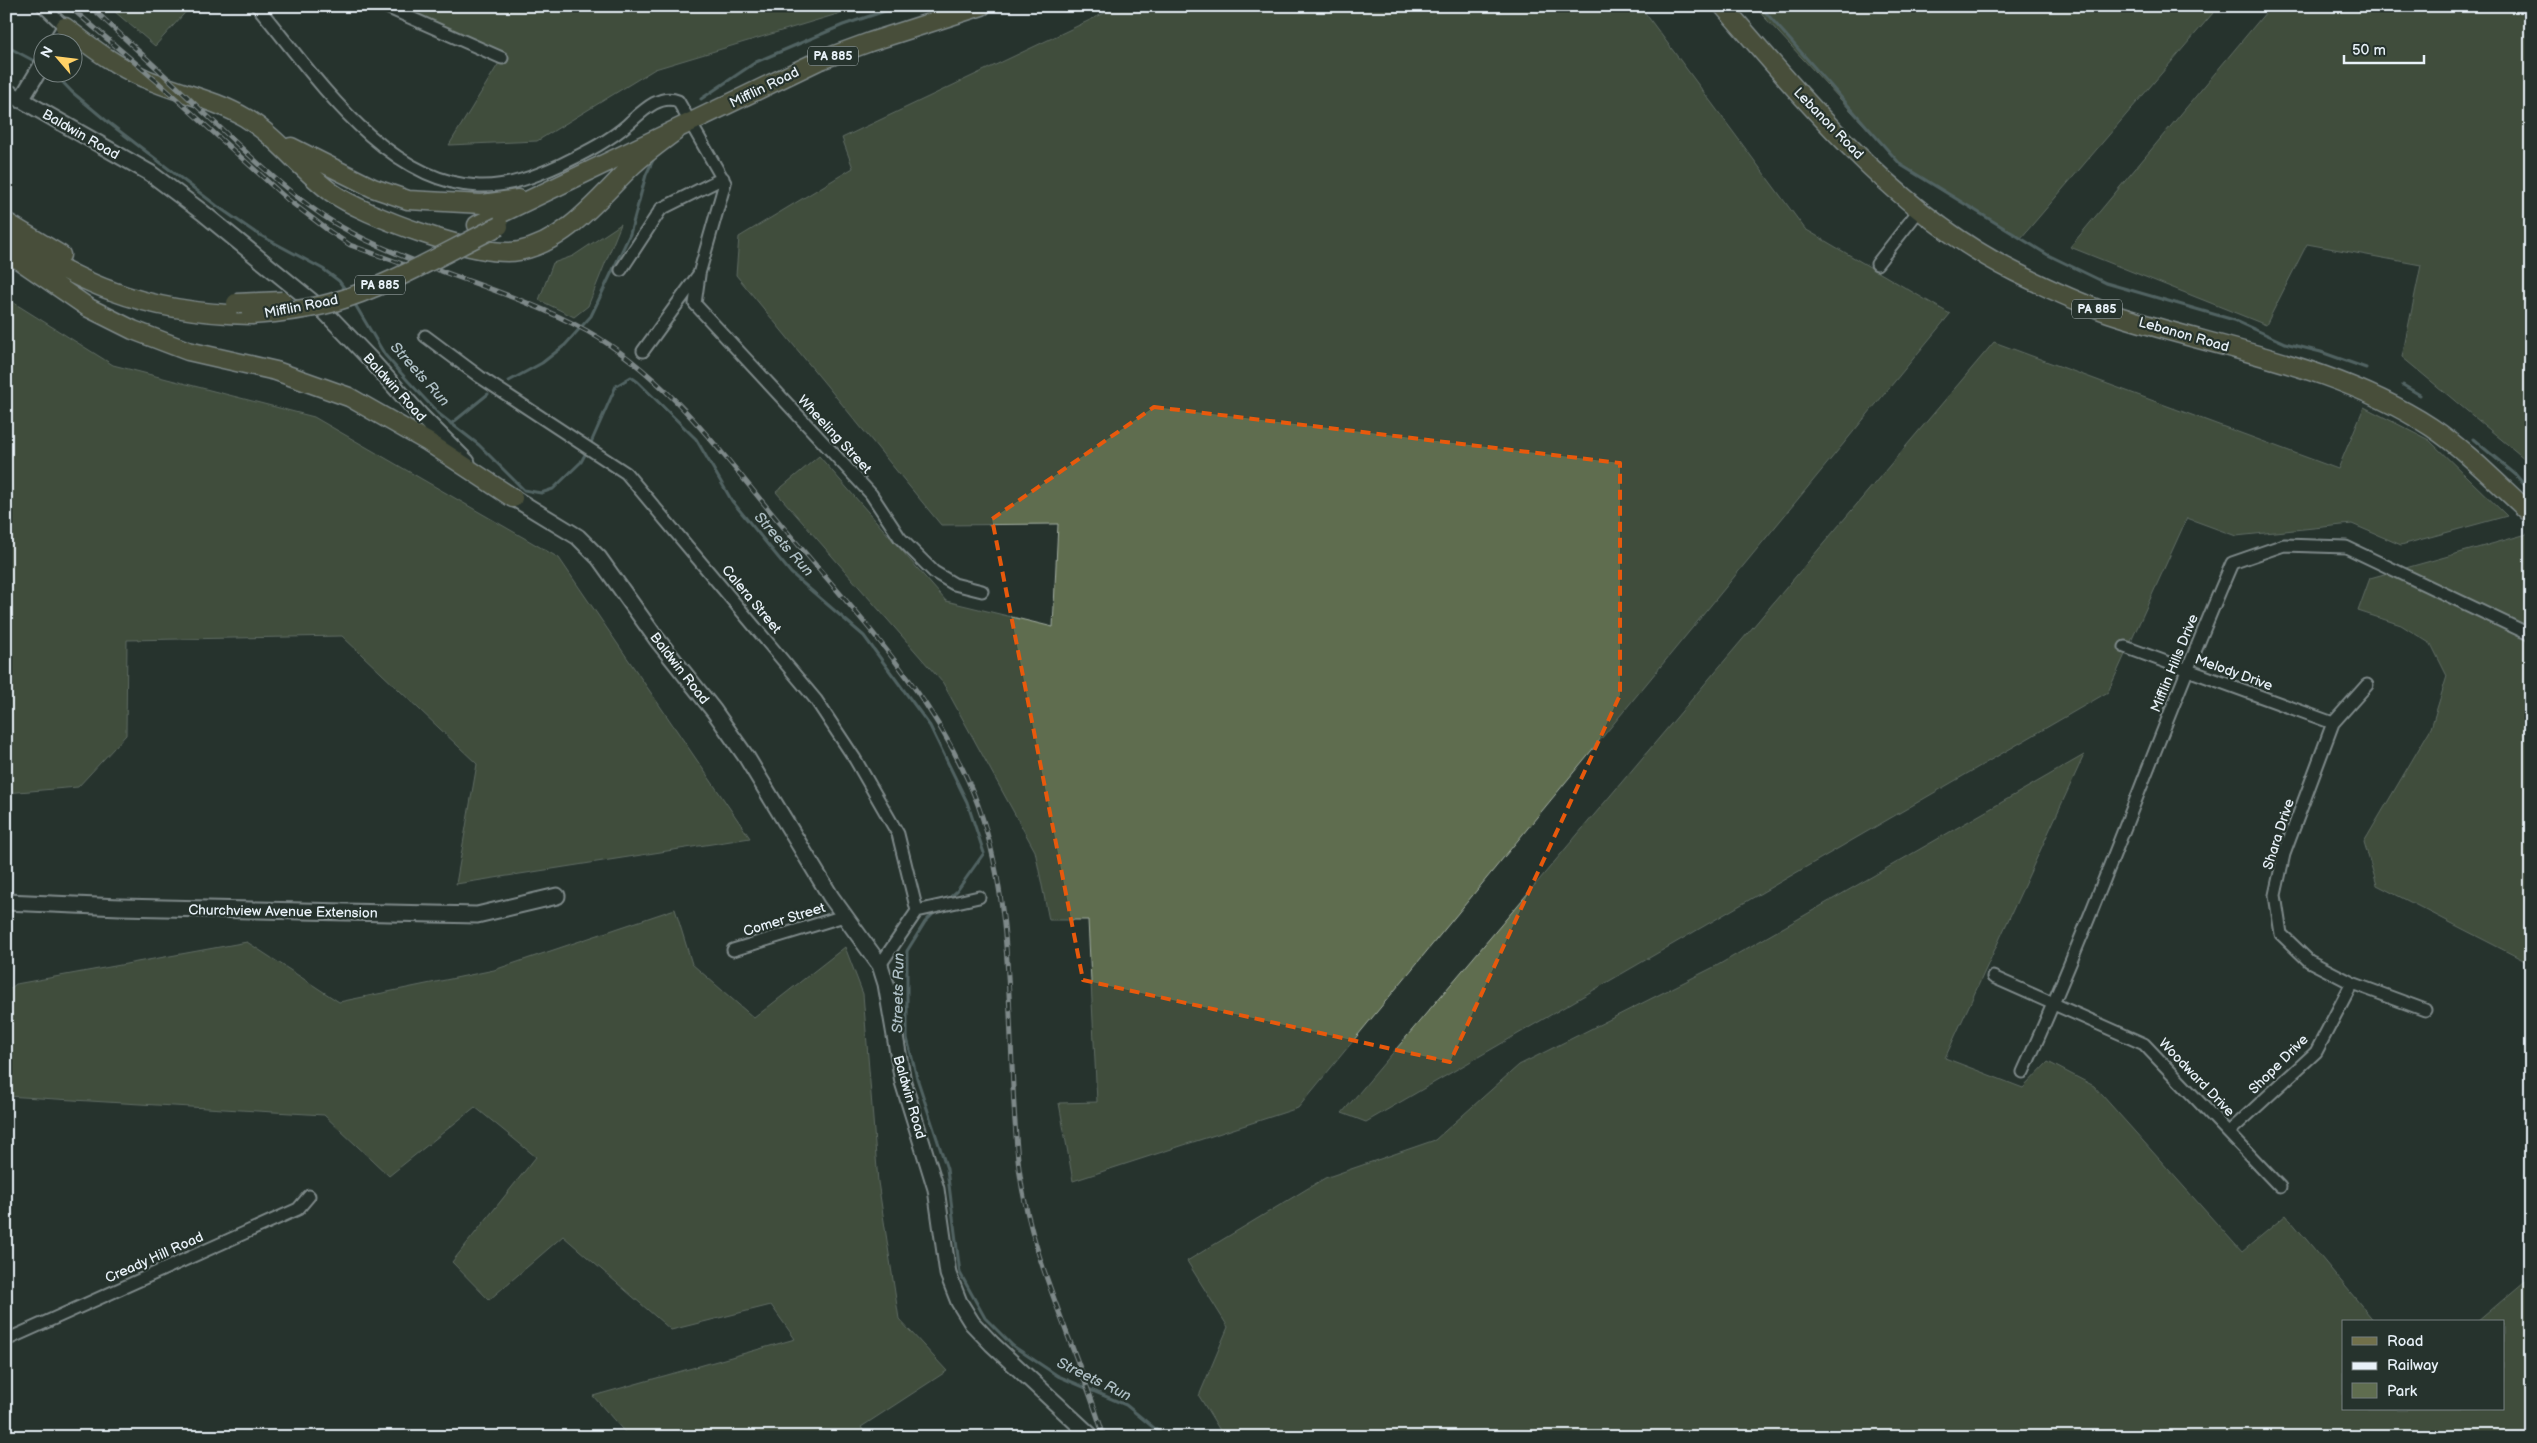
<svg xmlns="http://www.w3.org/2000/svg" width="2537" height="1443" font-family="'Balsamiq Sans',sans-serif">
<style>
.green{fill:#5f6d4f;stroke:#a4afa4}
.lines{fill:none;stroke-linecap:round;stroke-linejoin:round}
.stream{stroke:#869ea3;stroke-width:3}
.street-casing{stroke:#e8f1f8;stroke-width:15}
.secondary-casing{stroke:#e8f1f8;stroke-width:19}
.primary-casing{stroke:#e8f1f8;stroke-width:21}
.street{stroke:#26332d;stroke-width:11}
.secondary{stroke:#26332d;stroke-width:15}
.primary{stroke:#71704a;stroke-width:18}
.rail-casing{stroke:#e8f1f8;stroke-width:5}
.rail{stroke:#26332d;stroke-width:3;stroke-dasharray:9;stroke-linecap:butt}
.primary-bridge-casing{stroke:#e8f1f8;stroke-width:21;stroke-linecap:butt}
.primary-bridge{stroke:#71704a;stroke-width:18}
.marked{fill:none;stroke:#e8590c;stroke-width:4;stroke-dasharray:10 6;stroke-linejoin:round}
.labels{text-anchor:middle;stroke-width:4.5;stroke-linejoin:round;paint-order:stroke}
.shield{fill:#26332d;stroke:#aeb8bb;stroke-width:1}
.shield-label{font-size:12px;font-weight:bold;fill:#e8f1f8}
.street-label{font-size:14px;fill:#e8f1f8;stroke:#26332d}
.water-label{font-size:15px;font-style:italic;fill:#afc0c6;stroke:#26332d}
</style>
<rect width="100%" height="100%" fill="#26332d"/>
<filter id="ink" filterUnits="userSpaceOnUse"><feTurbulence type="fractalNoise" baseFrequency=".02" numOctaves="2"/><feDisplacementMap in="SourceGraphic" scale="10" xChannelSelector="R" yChannelSelector="G"/><feConvolveMatrix kernelMatrix="1 2 1 2 8 2 1 2 1" color-interpolation-filters="sRGB"/></filter>
<g filter="url(#ink)">
<path class="green" d="M108,6H191L155,46Z
M384,6H864L655,69L537,141L449,145L502,58Z
M1125,6H1640L1805,229L1950,314L1298,1108L1073,1181L1059,1103L1097,1102L1088,920H1049L1035,851L943,683L776,492L819,456L946,601L1053,627L1058,524L941,525L736,275L739,237L853,168L842,138L1111,10Z
M1754,6H2219L2021,238L1901,165Z
M2271,6H2531V464L2402,357L2421,265L2307,244L2266,325L2070,247Z
M621,224L588,306L574,317L539,300L553,263L573,256Z
M6,298L113,365L314,417L559,558L750,838L456,884L477,764L342,636L127,640L126,735L78,787L6,793Z
M1994,342L2338,469L2364,407L2429,440L2507,516L2401,545L2352,524L2236,536L2187,518L2108,692L1366,1122L1342,1113Z
M2527,534L2531,538V964L2377,885L2364,842L2431,728L2447,676L2431,644L2401,625L2358,611L2370,578Z
M2084,755L1945,1058L2023,1088L2048,1062L2094,1086L2242,1252L2286,1215L2375,1322H2343V1409H2503V1322H2477L2531,1276V1437H1224L1199,1396L1228,1327L1187,1261L1325,1178L1435,1140L1519,1065L1718,965Z
M675,909L692,964L754,1018L845,947L863,994L878,1182L899,1319L947,1371L861,1427L868,1437H629L593,1396L795,1339L771,1305L671,1330L563,1236L489,1300L452,1262L536,1157L475,1107L389,1176L324,1115L6,1096V992L16,984L247,942L339,1002L494,970Z"/>
<g class="lines">
<path class="stream" d="M1760,6L1901,165L2048,255L2106,283L2234,320L2285,343L2321,352L2366,368
M6,46L38,63
M53,72L72,92L109,123L217,206L256,233L323,269L339,281L347,292
M701,99L756,62L843,25L900,6
M353,301L385,355L408,381L439,414L479,445L524,490L541,493L553,489L581,462L587,451
M509,381L542,363L565,345L591,316L630,234L646,175L654,158
M2403,385L2420,395
M451,424L488,394
M2473,439L2516,475L2531,493
M590,445L616,386L631,377L638,382L696,439L732,501L791,573L864,636L930,726L967,802L984,853L957,891L947,900
M936,911L925,922L907,951V1038L917,1078L947,1169L960,1273L985,1318L1013,1346L1058,1376L1126,1405L1165,1437"/>
<g class="street-casing">
<path id="street" d="M43,6L65,27
M257,6C313,73 384,183 479,186C509,187 536,176 562,164C584,153 609,141 627,125C641,113 659,93 678,101L725,183L699,274L643,351
M384,6L502,58
M1877,264L1920,209
M621,270L661,209L723,178
M699,275L695,304L871,494L900,538L934,572L954,584L982,591
M425,336L480,377L626,473L816,700L855,759L898,834L917,911L880,965
M2125,647L2333,723
M2367,685L2333,723L2284,854L2275,895L2281,934L2309,961L2352,983L2425,1010
M917,911L979,897
M733,950L844,916
M1993,977L2144,1044L2280,1187
M2023,1072C2099,905 2159,731 2232,563L2284,545L2346,547L2531,635
M2229,1132L2316,1052L2352,983
M6,1340L298,1209L309,1196"/>
</g>
<g class="secondary-casing">
<path id="secondary" d="M56,42L65,27
M6,91L150,173L202,212L326,313L370,359L421,416L467,462
M21,100L42,65
M504,492L578,537L599,558L656,638L714,711L747,758L831,897L880,965L886,984L903,1082L936,1189L948,1274L959,1302L972,1323L992,1344L1092,1437
M6,902L120,907L477,915L557,896"/>
</g>
<g class="primary-casing">
<path id="primary" d="M1723,6C1807,103 1898,214 2015,272C2045,287 2077,302 2109,313C2218,349 2332,363 2431,427C2467,451 2499,485 2531,514
M65,27C90,46 115,66 144,78C178,93 214,99 246,118C278,138 301,170 331,192C364,216 481,259 519,251C566,242 600,197 632,166C646,153 661,142 676,131
M291,147L373,188L408,200L482,204L518,199
M6,222L61,255
M477,225L818,61L870,42L982,6
M6,238C41,256 75,278 112,291C157,308 204,314 251,315
M6,251L89,308L133,330L188,351L276,371L349,397L428,442L513,498"/>
</g>
<use href="#street" class="street"/>
<use href="#secondary" class="secondary"/>
<use href="#primary" class="primary"/>
<g class="rail-casing">
<path id="rail" d="M69,6L160,84L287,199L329,231L350,245L419,270
M90,6C127,41 164,74 200,109C244,149 285,193 336,224C415,270 507,287 587,331C666,375 722,454 779,522C853,611 937,695 978,805C1019,917 1005,1050 1019,1168C1031,1261 1077,1348 1104,1437"/>
</g>
<use href="#rail" class="rail"/>
<g class="primary-bridge-casing">
<path id="primary-bridge" d="M236,303L282,301
M251,315C278,313 305,310 331,303C390,286 444,253 499,226"/>
</g>
<use href="#primary-bridge" class="primary-bridge"/>
</g>
</g>
<path d="M0 0H2537V1443H0ZM1154,407L1620,463V695L1450,1062L1083,980L992,519Z" fill="#26332d" fill-opacity=".55" fill-rule="evenodd"/>
<path class="marked" d="M1154,407L1620,463V695L1450,1062L1083,980L992,519Z"/>
<g class="labels">
<g class="shield">
<rect x="808" y="46.5" width="50" height="19" rx="4"/>
<rect x="355" y="275.5" width="50" height="19" rx="4"/>
<rect x="2072" y="299.5" width="50" height="19" rx="4"/>
</g>
<g class="shield-label">
<text x="833" y="60">PA 885</text>
<text x="380" y="289">PA 885</text>
<text x="2097" y="313">PA 885</text>
</g>
<g class="street-label">
<text transform="translate(764 87) rotate(-26)" y="5">Mifflin Road</text>
<text transform="translate(1829 123) rotate(46)" y="5">Lebanon Road</text>
<text transform="translate(81 134) rotate(30)" y="5">Baldwin Road</text>
<text transform="translate(301 306) rotate(-11)" y="5">Mifflin Road</text>
<text transform="translate(2184 334) rotate(16)" y="5">Lebanon Road</text>
<text transform="translate(395 387) rotate(48)" y="5">Baldwin Road</text>
<text transform="translate(835 434) rotate(47)" y="5">Wheeling Street</text>
<text transform="translate(752 599) rotate(50)" y="5">Calera Street</text>
<text transform="translate(2174 663) rotate(-68)" y="5">Mifflin Hills Drive</text>
<text transform="translate(680 668) rotate(52)" y="5">Baldwin Road</text>
<text transform="translate(2234 672) rotate(20)" y="5">Melody Drive</text>
<text transform="translate(2278 834) rotate(-72)" y="5">Shara Drive</text>
<text transform="translate(283 911) rotate(1)" y="5">Churchview Avenue Extension</text>
<text transform="translate(784 919) rotate(-17)" y="5">Comer Street</text>
<text transform="translate(2278 1064) rotate(-45)" y="5">Shope Drive</text>
<text transform="translate(2197 1077) rotate(46)" y="5">Woodward Drive</text>
<text transform="translate(910 1097) rotate(74)" y="5">Baldwin Road</text>
<text transform="translate(154 1257) rotate(-24)" y="5">Cready Hill Road</text>
</g>
<g class="water-label">
<text transform="translate(420 374) rotate(48)" y="5">Streets Run</text>
<text transform="translate(784 544) rotate(48)" y="5">Streets Run</text>
<text transform="translate(898 993) rotate(-89)" y="5">Streets Run</text>
<text transform="translate(1094 1379) rotate(26)" y="5">Streets Run</text>
</g>
</g>
<rect width="2537" height="1443" fill="none" stroke="#26332d" stroke-width="25"/>
<rect x="12" y="12" width="2512" height="1418" fill="none" stroke="#e8f1f8" stroke-width="2" filter="url(#ink)"/>
<rect x="2342" y="1320" width="162" height="90" fill="#26332d" stroke="#747f7e"/>
<rect x="2352" y="1337" width="25" height="8" fill="#71704a" stroke="#747f7e"/>
<text x="2387" y="1346" font-size="15" fill="#e8f1f8">Road</text>
<rect x="2352" y="1362" width="25" height="8" fill="#e8f1f8" stroke="#747f7e"/>
<text x="2387" y="1370" font-size="15" fill="#e8f1f8">Railway</text>
<rect x="2352" y="1383" width="25" height="15" fill="#5f6d4f" stroke="#747f7e"/>
<text x="2387" y="1396" font-size="15" fill="#e8f1f8">Park</text>
<g transform="translate(58 58) rotate(298)"><circle r="24" fill="#26332d" stroke="#747f7e"/>
<path d="M0-4L9 19L0 12L-9 19Z" fill="#ffd166"/>
<text y="-8" font-size="14" font-weight="bold" text-anchor="middle" fill="#e8f1f8">N</text>
</g>
<path d="M2344 55v8h80v-8" fill="none" stroke="#e8f1f8" stroke-width="2.5"/>
<text x="2352" y="55" font-size="15" fill="#e8f1f8" stroke="#26332d" stroke-width="4" paint-order="stroke">50 m</text>
</svg>
